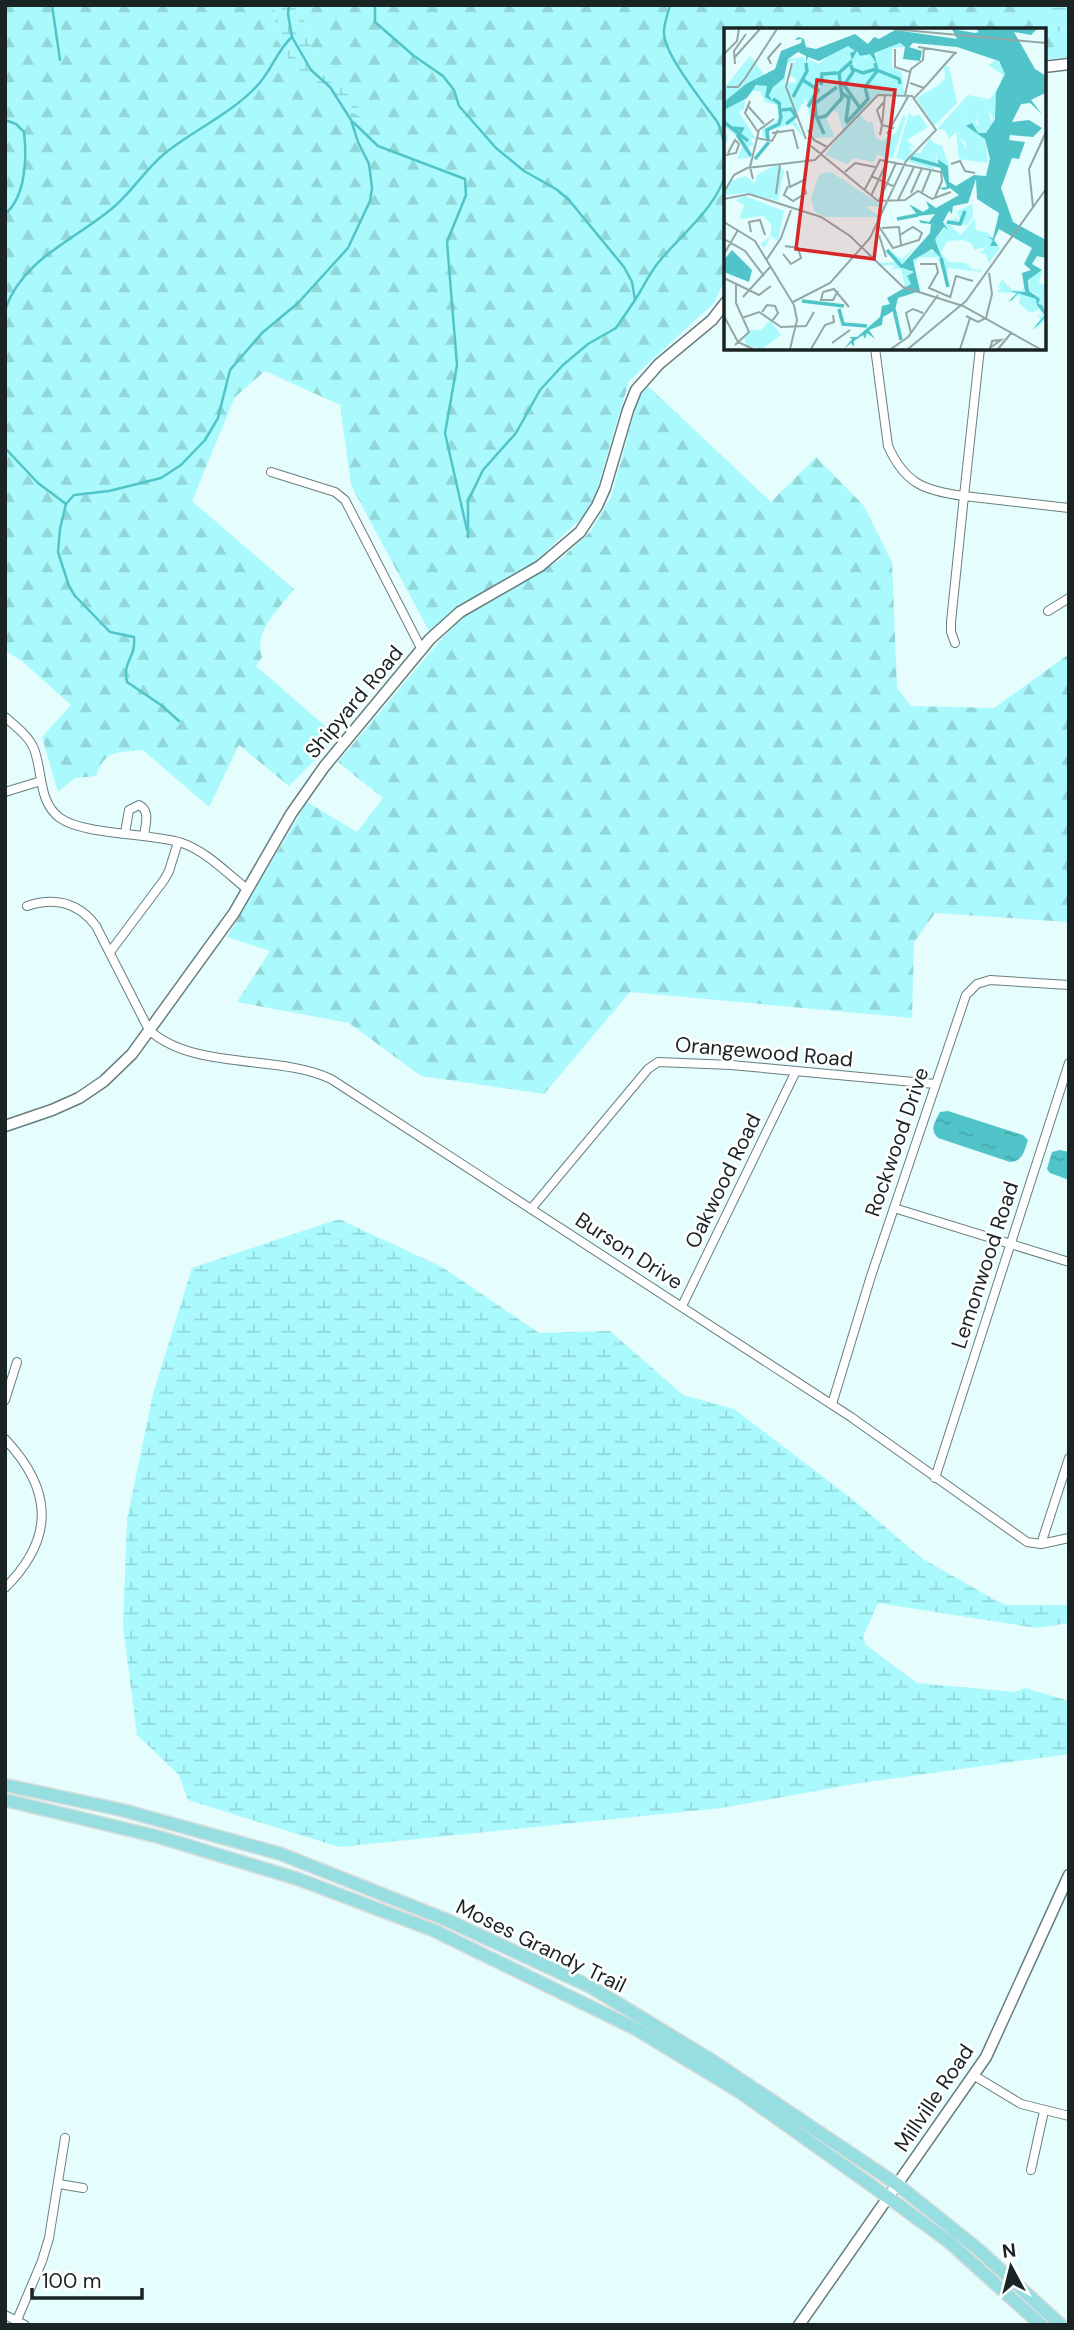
<svg xmlns="http://www.w3.org/2000/svg" width="1074" height="2330" viewBox="0 0 1074 2330" font-family="'DM Sans',sans-serif">
<defs>
<pattern id="forest-firs" width="22" height="20" patternUnits="userSpaceOnUse" patternTransform="scale(1.75)"><rect width="22" height="20" fill="#aafafd"/><path d="M5 1l3.5 6h-7zM16 11l3.5 6h-7z" fill="#92d6d9"/></pattern>
<pattern id="wetland-marsh" width="20" height="14" patternUnits="userSpaceOnUse" patternTransform="scale(1.75)"><rect width="20" height="14" fill="#aafafd"/><path d="M1 5h8M5 5V1M11 12h8M15 12V8" fill="none" stroke="#92d6d9"/></pattern>
<pattern id="water-ripples" width="26" height="14" patternUnits="userSpaceOnUse" patternTransform="scale(1.75)"><rect width="26" height="14" fill="#50c4c8"/><path d="M2 4q2-2 4 0t4 0M15 11q2-2 4 0t4 0" fill="none" stroke="#45a8ac"/></pattern>
</defs>
<rect width="100%" height="100%" fill="#e5fdfd"/>
<!-- forest -->
<g fill="url(#forest-firs)">
<path d="M5,5H274L275,36L368,121L313,54L300,5H1039L1056,32L1069,30V57L1044,60V30H726V278L714,303L629,381L597,489L587,513L527,569L460,604L430,633L351,485L340,405L265,371L235,397L192,501L294,589C280,608 253,631 262,657L256,666L338,737L289,786L239,745L209,807L143,750C118,753 105,749 96,776L75,778L58,792L42,737L71,705L22,661L5,651Z"/>
<path d="M648,386L771,502L816,457L864,506L892,562L897,688L911,706L994,708L1069,654V922L935,913L914,942L912,1018L630,992L544,1094L421,1076L349,1023L237,1002L270,951L227,937L307,802L357,832L383,798L338,762L444,636L464,616L560,560L590,532L611,497L638,399Z"/>
</g>
<!-- wetland -->
<g fill="url(#wetland-marsh)">
<path d="M274,5H300L313,54L371,122L330,102L295,70L275,36Z"/>
<path d="M1039,5H1069V30L1056,32Z"/>
<path d="M339,1219L442,1267L539,1333L610,1331L683,1395L734,1409L852,1499L923,1559L995,1600L1006,1605H1069V1623L1037,1628L878,1603L863,1637L866,1645L917,1683L1015,1692L1025,1688L1069,1701V1754L854,1784L722,1808L339,1847L188,1800L179,1775L137,1735L123,1626L127,1519L153,1394L192,1268Z"/>
</g>
<!-- water -->
<g fill="url(#water-ripples)">
<path d="M948,1111L1023,1135L1028,1140C1024,1152 1023,1161 1010,1162L938,1138C929,1129 935,1122 940,1112Z"/>
<path d="M1060,1150L1069,1152V1180L1050,1173L1047,1169L1052,1152Z"/>
</g>
<g fill="none" stroke-linecap="round" stroke-linejoin="round">
<!-- stream -->
<g stroke="#50c4c8" stroke-width="2.5">
<path d="M52,5L60,60"/>
<path d="M375,5V22L414,56L443,76L454,90L459,106L496,148L524,171L556,189L569,200L624,267L632,282L635,300L616,328L588,344L563,365L540,390L516,433L483,470L468,501V537"/>
<path d="M670,5C668,14 664,23 664,32C663,53 703,102 716,120C722,128 723,142 726,151"/>
<path d="M5,120L16,124L24,132C27,157 26,197 5,214"/>
<path d="M353,122L378,146L465,179L466,195L447,242L457,365L445,433L467,530"/>
<path d="M635,300C643,288 649,274 658,263C681,234 715,210 726,173"/>
<path d="M5,310C23,257 78,239 116,205C133,190 146,169 164,154C192,131 229,115 255,88C271,73 276,51 292,37"/>
<path d="M5,448L38,483L66,504"/>
<path d="M179,721L161,705L127,682C122,661 136,659 134,637L110,632L75,596L69,586L58,552L60,529L66,504L74,495L109,491L161,478L181,465L205,440L218,418L230,370L262,333L298,303L348,248L370,201L372,188L369,164L358,142L351,120L330,87L311,70L292,37L288,14L289,5"/>
</g>
<defs>
<g id="street">
<path d="M875,348L888,446C905,484 925,491 964,496L980,348"/>
<path d="M271,472L335,492L345,500L422,650"/>
<path d="M1048,611L1069,598"/>
<path d="M955,643L951,632V622L964,496L1069,508"/>
<path d="M5,717C15,726 29,736 34,749C43,772 38,802 60,818C84,835 150,833 182,843C206,851 228,874 248,890"/>
<path d="M5,792L41,781"/>
<path d="M125,833L129,810L139,805C151,811 145,825 144,836"/>
<path d="M27,906C55,897 78,902 96,926L149,1030C194,1071 279,1054 331,1079L851,1417L1027,1542L1041,1544L1069,1538"/>
<path d="M110,952L164,880L169,871L178,842"/>
<path d="M894,1208L1069,1262"/>
<path d="M531,1209L648,1069L658,1062L731,1065L935,1084"/>
<path d="M682,1306L796,1071"/>
<path d="M5,1400L17,1362"/>
<path d="M832,1404L871,1276L966,995L977,984L990,980L1069,985"/>
<path d="M5,1439C52,1489 56,1537 5,1588"/>
<path d="M935,1478L1069,1063"/>
<path d="M1041,1544L1069,1458"/>
<path d="M973,2075L1021,2104L1069,2116"/>
<path d="M1031,2170L1044,2111"/>
<path d="M59,2184L83,2188"/>
<path d="M5,2315L25,2325"/>
<path d="M17,2320L42,2261L49,2238L65,2138"/>
</g>
<g id="secondary">
<path d="M1044,67L1069,64"/>
<path d="M5,1126L52,1110L79,1098L104,1081L132,1054L234,913L291,814L324,767L430,639L460,612L540,566L580,532L597,506L605,488L628,410L636,390L659,364L712,320L726,302"/>
<path d="M799,2325L986,2057L1069,1875"/>
</g>
<g id="primary">
<path d="M5,1785L122,1810L281,1854L447,1920L591,1987L711,2060L898,2185L979,2250L1061,2325"/>
<path d="M5,1800L159,1837L298,1879L433,1930L636,2029L740,2092L889,2198L949,2242L1041,2325"/>
</g>
</defs>
<!-- street casing -->
<use href="#street" stroke="#697e7f" stroke-width="10"/>
<!-- secondary casing -->
<use href="#secondary" stroke="#697e7f" stroke-width="13"/>
<!-- primary casing -->
<use href="#primary" stroke="#dbdcdc" stroke-width="15"/>
<!-- street -->
<use href="#street" stroke="#fff" stroke-width="8"/>
<!-- secondary -->
<use href="#secondary" stroke="#fff" stroke-width="10"/>
<!-- primary -->
<use href="#primary" stroke="#97dee1" stroke-width="12"/>
</g>
<g text-anchor="middle" stroke-width="5" stroke-linejoin="round" paint-order="stroke">
<!-- street labels -->
<g font-size="21" fill="#1b2424" stroke="#fff">
<text transform="translate(354 702) rotate(-50)" y="7">Shipyard Road</text>
<text transform="translate(764 1052) rotate(5)" y="7">Orangewood Road</text>
<text transform="translate(897 1142) rotate(-71)" y="7">Rockwood Drive</text>
<text transform="translate(723 1181) rotate(-64)" y="7">Oakwood Road</text>
<text transform="translate(629 1251) rotate(33)" y="7">Burson Drive</text>
<text transform="translate(985 1265) rotate(-72)" y="7">Lemonwood Road</text>
<text transform="translate(541 1946) rotate(26)" y="7">Moses Grandy Trail</text>
<text transform="translate(934 2098) rotate(-56)" y="7">Millville Road</text>
</g>
</g>
<!-- overview -->
<g transform="translate(724 28)">
<rect width="322" height="322" fill="#e5fdfd"/>
<path d="M172,15L177,16L181,19L168,20V39L178,44L180,66H154L136,86L144,95L148,93L152,110L158,113L172,105L179,87L182,89L169,130L153,127L150,134L130,130L123,136L101,127L119,103L114,85L109,82L102,90L111,109L90,110L82,70L70,91L81,111L68,96L44,103L46,112L38,108L39,100L54,93V81L57,88L53,96L58,92L61,81L45,67L61,54L71,55L72,51L63,46L72,32L63,35L64,31L79,29L83,39L84,31L95,36L109,24L121,25L125,32L115,42L113,58L115,59L117,45L126,41L130,46L133,44L130,33L145,29L149,39L157,46L159,57L169,64L177,63L176,51L154,42L148,30ZM225,38L233,75L210,98L192,70L215,57L221,50L220,39ZM244,67L264,71L239,73L238,95L239,88L242,95L254,85L252,96L262,102L269,90L265,82L273,85L262,105H254L248,96L234,106L246,128L247,122L252,127L261,110L264,135L235,131L232,104L225,111L221,102L213,101ZM21,70L20,81L15,84L32,111L26,110L30,117L21,121L25,130L13,131L20,115L1,99L4,111L0,119V82ZM185,85L190,89L195,86L204,99L183,112L192,121L183,117L189,123L185,125H197L206,109L209,115L218,118L225,138L215,135L211,124L213,136L199,133L206,135L211,142L172,130ZM52,137L60,142L54,173L23,165L0,167L7,153L21,148L31,155L33,147ZM318,242L315,255L322,257V270L307,263L305,249Z" fill="#aafafd"/>
<path d="M172,15L160,30L153,25L148,30L154,42L176,51L177,64L160,59L157,46L147,40L144,28L129,34L134,44L128,46L126,41L117,45L119,65L114,60L115,42L125,29L109,24L119,17L139,22ZM273,31L281,46L275,64L272,65L273,85L265,82L267,96L262,102H255L253,85L251,91L242,95L239,88L238,96L239,73L266,71L276,57L279,47L264,37ZM60,37L62,52L45,67L61,74L56,76L57,80L68,81L59,83L55,98L47,99L57,87L53,77L41,74L36,63H29L15,75L9,76ZM242,98L261,110L252,127L244,131L242,115L234,108ZM107,144L160,179L141,178L156,189H101L91,184L87,171L92,155L96,146ZM21,168L60,183L54,213L47,208L40,220L36,216L47,208V196L39,188L15,191L20,177L11,172ZM248,170L249,189L243,197L223,196L230,185L226,193L233,189L235,195L236,190L232,184L248,176ZM251,190L252,202L264,205L276,220L265,235L262,226L256,225L262,219L250,222L247,215L239,212L223,213L217,225L225,234L242,235L248,241L257,242L258,244L224,240L223,257L214,229H195L190,237L189,236V233L199,224L216,222L211,211L222,199L220,192L237,207ZM193,217L181,231L179,240L190,245L183,250L189,256L181,259L177,240L168,242L170,237L158,238L156,235L171,234L162,221L178,231ZM306,250L308,265L322,270V291L312,301H309L316,291L314,286L318,288L316,281L306,285L295,275L296,267L288,272L292,265L272,264L278,260L274,259L278,251L288,262L298,263L301,258L299,267L305,262Z" fill="#aafafd"/>
<path d="M26,28L40,46L0,74V60ZM46,292L57,307L38,321L22,317L20,309L27,302H37Z" fill="#aafafd"/>
<path d="M228,1L251,5L255,4L252,1H313L307,7L290,4L311,41L322,48L321,65L307,72L318,86L306,75L297,76L288,94L305,92L318,100L309,109L286,107L285,112L301,114L295,131L288,130L277,160L289,194L322,212V230L313,228L308,236L318,242L304,252L305,263L316,271L314,276L318,277L321,284V289L315,296L309,301L321,287L313,277L312,271L294,265L288,272L284,274L293,265L286,263L301,264L298,245L307,242L300,236L308,220L275,201L270,212L274,218H266L269,212L264,209L269,210L275,185L253,171L252,151L244,175L229,178L228,186L225,183L219,194L224,202L220,199L211,211L218,231L208,221L189,232L196,263L174,270L171,282L159,289L158,297L145,302L151,311L143,305L141,311L139,307L130,313V319L127,315L120,321L128,311L125,309H133L156,289L158,278L166,276L163,270L187,256L183,248L190,244L176,239L206,205L207,196L197,195L195,192L205,194L211,186L194,188L185,176L199,184L205,180L202,173L212,180L235,167L226,160L220,162L215,160L223,159L213,131L224,138L225,154L232,158L250,147L262,148L266,131L261,111L242,98L248,95L254,105H262L271,91L272,64L281,46L275,33L233,19L189,15L185,19L198,23L196,33L179,31L181,19L176,15L150,25L153,36L146,26L136,28L133,23L128,32L126,25L131,23L124,18L95,33L84,29L82,36V28L74,24L64,31L60,50L49,59L45,67L48,73L41,69L43,58L32,57L23,70L0,82V74L22,56L51,41L57,23L77,15L78,11L71,12L74,9L80,11L82,19L92,21L131,6L144,16L150,9L155,11L171,2L233,11ZM8,222L28,242L25,254L0,244V232Z" fill="#50c4c8"/>
<path fill="none" stroke="#50c4c8" stroke-width="3.5" d="M151,35L153,42L175,51L176,56M129,41L139,45L152,41M79,52L94,62L84,79M97,57L98,46L113,45M118,65L125,70L122,93M69,69L83,43L82,35M137,79L144,71L141,59L153,43M58,82L67,81L72,88L62,96M92,89L91,75L113,59M0,94L24,113M122,95L136,80L120,57L129,44L127,37M7,100L18,101L14,108L27,128M100,106L93,90L102,88L118,70L115,45L128,33M44,112L43,102L55,96L57,89L55,75L49,71M187,130L216,138M31,131L45,114M173,191L194,187M223,194L236,196L241,183M163,222L178,239M217,230L224,259M78,273L120,278M115,281L119,296L143,298M170,281L177,312"/>
<path fill="none" stroke="#94a6a6" stroke-width="2" d="M69,1H116M169,1L322,15M194,19L233,25M171,21V39L186,44M0,26L13,13L15,1M10,30L36,1M68,35L62,59L82,111M11,36L10,23L22,6M47,36L44,30L57,15M186,55L200,60L190,70M3,59H14L22,49L53,1M200,60L231,25M181,67L187,41L199,32L200,19M26,73L21,85L34,104M160,74L153,82L158,97L161,66M23,77L40,96M84,102L90,112L103,119M48,105L69,102L74,121M163,106L185,67M156,107L158,97L170,100M33,110L48,113L54,102M87,118L154,173L181,172L194,163L208,171L227,164M2,127L12,125L15,116L11,112L4,125M227,136L236,133L241,143L251,145M63,143L66,159L82,151M121,144L131,135L151,139M147,148L171,159M29,151L26,139L35,102L50,91M64,158L60,167L69,173L82,165L79,155M141,161L156,132L217,144L218,153L211,169M0,164L10,147L23,140L91,132L154,67L188,68L212,102L182,133L146,210L106,255L69,274M198,164L207,142M187,165L198,140M52,166L56,137M147,168L163,134M0,171L25,166L97,189L126,208L179,259L239,278L316,321M174,172L190,139M155,173L172,135M309,179L305,141L322,104M0,194L31,213L70,277L73,292L66,321M154,197L169,220L195,212L198,205L189,199L176,207M158,200L175,199L177,217M27,204L25,194L36,192L41,207M155,207L162,229M0,211L21,223L40,248M0,226L14,202M59,226L67,236L77,230L74,220L61,218M43,231L57,210L67,182M196,236H212L214,244L205,260L226,269M0,250L35,267L47,258M99,264L110,261L125,279M99,264L97,272H109L114,263M19,269L47,238M226,270L232,248L249,253M38,284L43,277L51,278L54,285L48,293M0,288L14,314L29,321M242,288L254,294L262,290L268,266L265,245M18,290L35,284L57,299L82,298L90,284M187,305L182,285L189,281L199,285M108,315L126,302M11,317L25,304L12,275V255M87,321L101,297L110,294L109,287M167,321L184,309L214,267M184,321L242,273L322,161M236,321L246,290M266,321V320L268,314V313L277,312L266,320M274,321L288,304"/>
<path fill="#d62828" fill-opacity="0.15" stroke="#d62828" stroke-width="3.5" d="M93,52L171,62L150,231L72,221Z"/>
<rect width="322" height="322" fill="none" stroke="#1b2424" stroke-width="3.5"/>
</g>
<!-- border -->
<rect width="1074" height="2330" fill="none" stroke="#1b2424" stroke-width="14"/>
<!-- north arrow -->
<g transform="translate(1011 2267) rotate(353)" stroke="#ffffff" stroke-width="5" paint-order="stroke">
<path d="M0-5L12 26L0 18L-12 26Z" fill="#1b2424"/>
<text y="-10" font-size="19" font-weight="bold" text-anchor="middle" fill="#1b2424">N</text>
</g>
<!-- scale -->
<path d="M32 2288v10h110v-10" fill="none" stroke="#1b2424" stroke-width="3.5"/>
<text x="42" y="2288" font-size="21" fill="#1b2424" stroke="#ffffff" stroke-width="5" paint-order="stroke">100 m</text>
</svg>
